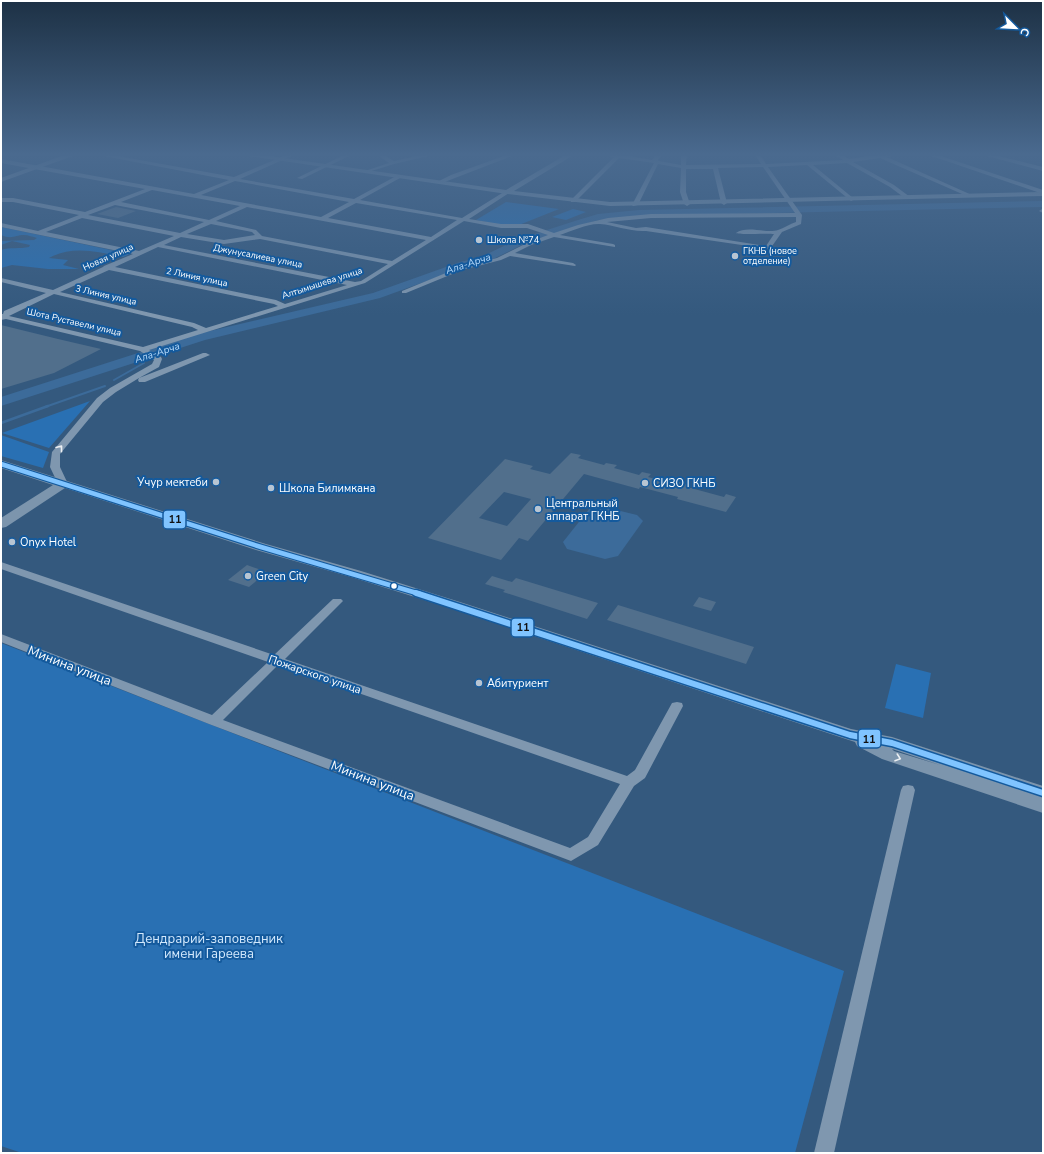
<svg xmlns="http://www.w3.org/2000/svg" width="1044" height="1154" viewBox="0 0 1044 1154" font-family="'Nunito Sans',sans-serif">
<rect width="100%" height="100%" fill="#34597e"/>
<!-- green -->
<g fill="#2970b3">
<path d="M506,202L559,209L514,227L476,220Z"/>
<path d="M573,209L586,212L566,220L552,217Z"/>
<path d="M1,227L130,254L123,257C99,252 72,245 49,258L68,260L63,265L79,269H48L12,265L1,268V250C10,247 20,249 29,247L30,245L12,241L1,245V241L34,240L37,238C33,237 28,235 24,235C15,235 12,240 1,235Z"/>
<path d="M90,401L49,448L2,433Z"/>
<path d="M1,435L49,452L43,468L1,456Z"/>
<path d="M1,643L844,971L795,1153H22L1,1146Z"/>
<path d="M896,664L931,673L923,718L885,708Z"/>
</g>
<!-- water -->
<path fill="#3c6b9a" d="M600,506L637,515L643,521L618,556L605,559L567,549L563,542L590,508Z"/>
<g fill="none" stroke-linecap="round" stroke-linejoin="round">
<!-- stream-far1 -->
<g stroke="#3c6b9a" stroke-width="2">
<path d="M114,380L144,363"/>
<path d="M45,407L105,386"/>
</g>
<!-- stream -->
<path stroke="#3c6b9a" stroke-width="2.5" d="M1,423L48,406"/>
<!-- river -->
<path fill="#3c6b9a" fill-rule="evenodd" d="M1043,201V207L639,216L599,220L584,224L524,244L489,261L468,266L380,298L205,340L1,406V397L197,334L373,293L460,262L481,257L516,240L578,220L598,214L639,210Z"/>
</g>
<!-- building -->
<g fill="#516f8c" fill-rule="evenodd">
<path d="M116,207L136,211L118,218L97,214Z"/>
<path d="M1,325L58,339L101,349L54,373L1,389Z"/>
<path d="M571,453L581,455L578,458L604,465L606,463L617,465L614,468L639,475L642,472L651,474L648,477L677,485L679,482L688,485L687,487L724,497L726,494L736,497L726,512L677,499L678,497L640,487L639,489L584,474L528,541L519,538L501,560L428,538L505,459L533,466L530,469L550,474ZM504,492L531,499L507,526L479,518Z"/>
<path d="M247,565L267,572L249,587L228,580Z"/>
<path d="M492,576L512,582L516,578L598,603L587,619L503,592L505,590L485,584Z"/>
<path d="M699,597L716,602L711,611L693,606Z"/>
<path d="M618,605L754,647L746,664L607,620Z"/>
</g>
<g fill="none" stroke-linecap="round" stroke-linejoin="round">
<!-- minor -->
<g fill="#7f97af" fill-rule="evenodd">
<path d="M88,153H101L234,177L291,153H298L240,179L354,199L398,175L400,176V178L360,200L462,218L507,190L510,192L509,193L469,219L501,224H528L554,233L578,225L608,218L651,214L795,213L763,167L718,168L727,203L724,205L721,203L713,169H686V192L690,204L687,206L684,204L680,192L681,168L658,164L638,205L633,206L632,205L654,163L619,158L575,202H571V200L614,157L598,153H612L652,160L658,153H663L658,160L659,161L681,165V153H687L686,165L761,164L754,153H759L766,164L843,160L832,153H839L849,159L891,153H907L887,157L974,196L969,197L880,158L853,162L894,185L910,197V199H906L890,187L847,163L813,165L853,198V200L851,201L807,165L768,167L802,215L801,224L782,232L770,249L646,231C630,232 615,225 600,224C589,223 571,231 560,235L613,244L615,245V247L554,237L531,245L515,253L573,263L576,265L575,266L510,256L501,260L462,270L406,293H402V291L458,268L497,258L527,243L548,235L527,228H501L464,221L365,283L149,350L161,357L162,359L159,367L139,378L203,353H206L210,355L145,382H139L138,380L139,378L116,392L103,402L60,454V467L68,484L63,487L58,484L50,467L52,452L97,398L110,388L152,364L154,360L140,351L6,319L1,320V314H3L4,311L46,293L1,282V278L53,290L103,267L104,266L133,254L1,227V223L38,231L79,215L13,202H1V198H13L85,212L145,189L1,163V159L194,194L229,180ZM235,181L349,202L321,217L201,195ZM152,190L240,206L209,220L121,202ZM356,203L457,220L431,237L328,218ZM115,205L204,222L180,233L88,215ZM247,207L426,240L392,261L262,236L256,230L216,221ZM796,217V222C790,224 784,228 778,230C767,234 747,225 736,233C739,235 767,233 774,234L766,246L646,227L636,228L607,222L651,218ZM82,218L174,236L139,251L46,232ZM211,224L252,232L255,235L224,240L187,234ZM181,237L224,244L260,239L388,264L361,281L355,282L164,245ZM158,247L347,285L285,304L276,300L115,267ZM109,270L274,304L278,306L206,328L194,323L60,292ZM54,294L192,327L198,330L143,347L9,316Z"/>
<path d="M348,153H355L302,179L297,178Z"/>
<path d="M375,153H381L394,161L430,153H441L394,164L365,173V171L389,163Z"/>
<path d="M512,153H520L442,183L437,182L451,175Z"/>
<path d="M923,153H932L1043,190V194Z"/>
<path d="M976,153H986L1043,167V171Z"/>
<path d="M1042,209H1043V213L1039,211Z"/>
<path d="M1,562L274,655L333,599H341L343,601L285,659L627,776L635,770L672,703L677,702L682,703L683,706L645,778L634,786L598,845L571,861L209,724L1,642V634L212,715L268,662L1,569ZM278,665L620,784L588,837L570,848L223,720Z"/>
<path d="M908,785L913,786L915,790L834,1153H814L901,790L903,786Z"/>
</g>
<!-- major -->
<g fill="#7c95ad" fill-rule="evenodd">
<path d="M70,153H81L1,182V178Z"/>
<path d="M229,153H249L506,190L569,153H577L514,191L610,202L1043,192V196L610,206L507,194Z"/>
<path d="M1,460L266,544L361,571L460,602L851,729L892,737L1043,786V813L882,759L857,746L855,742L450,608L351,577L256,550L65,488L6,527L1,528V518L53,485L1,468ZM892,749L940,765L894,751Z"/>
</g>
<defs>
<path id="bus-1-far1" d="M1,464L261,547L420,594"/>
<path id="bus-1" d="M416,593L850,735L892,743L1043,793"/>
</defs>
<!-- bus-1-far1 casing -->
<use href="#bus-1-far1" stroke="#145a9d" stroke-width="7"/>
<!-- bus-1 casing -->
<use href="#bus-1" stroke="#145a9d" stroke-width="9"/>
<!-- bus-1-far1 -->
<use href="#bus-1-far1" stroke="#80c4ff" stroke-width="4.5"/>
<!-- bus-1 -->
<use href="#bus-1" stroke="#80c4ff" stroke-width="6"/>
</g>
<!-- one-way arrows -->
<defs><path id="oneway-chevron" d="M-2-3.5L2.5 0L-2 3.5" fill="none" stroke-width="1.6" stroke-linecap="round" stroke-linejoin="round"/></defs>
<use stroke="#eceff3" href="#oneway-chevron" transform="translate(60 448) rotate(-52)"/>
<use stroke="#ebeff3" href="#oneway-chevron" transform="translate(898 758) rotate(19)"/>
<!-- sky -->
<linearGradient id="sky" x2="0" y2="1"><stop stop-color="#1d3145"/><stop offset="0.49" stop-color="#4a6a8f"/><stop offset="1" stop-color="#4a6a8f" stop-opacity="0"/></linearGradient>
<rect width="1044" height="315" fill="url(#sky)"/>
<!-- markers -->
<g fill="#b8c5d2" stroke="#145a9d" stroke-width="1.5">
<circle cx="479" cy="240" r="4"/>
<circle cx="735" cy="256" r="4"/>
<circle cx="216" cy="482" r="4"/>
<circle cx="645" cy="483" r="4"/>
<circle cx="271" cy="488" r="4"/>
<circle cx="538" cy="509" r="4"/>
<circle cx="12" cy="542" r="4"/>
<circle cx="248" cy="576" r="4"/>
<circle cx="479" cy="683" r="4"/>
</g>
<circle fill="#fff" stroke="#145a9d" stroke-width="1.5" cx="394" cy="586" r="3.5"/>
<g text-anchor="middle" stroke-width="4" stroke-linejoin="round" paint-order="stroke">
<!-- far-poi labels -->
<g font-size="9" fill="#fff" stroke="#145a9d" text-anchor="start">
<text x="487" y="243">Школа №74</text>
<text x="743" y="254">ГКНБ (новое<tspan x="743" dy="10">отделение)</tspan></text>
</g>
<!-- far-street labels -->
<g font-size="9" fill="#fff" stroke="#145a9d">
<text transform="translate(258 256) rotate(11)" y="3">Джунусалиева улица</text>
<text transform="translate(108 257) rotate(-24)" y="3">Новая улица</text>
<text transform="translate(197 277) rotate(12)" y="3">2 Линия улица</text>
<text transform="translate(322 283) rotate(-18)" y="3">Алтымышева улица</text>
<text transform="translate(106 295) rotate(13)" y="3">3 Линия улица</text>
<text transform="translate(74 322) rotate(13)" y="3">Шота Руставели улица</text>
</g>
<!-- far-water labels -->
<g font-size="10" font-style="italic" fill="#b7dafa" stroke="#145a9d">
<text transform="translate(468 263) rotate(-18)" y="4">Ала-Арча</text>
<text transform="translate(157 352) rotate(-18)" y="4">Ала-Арча</text>
</g>
<!-- poi labels -->
<g font-size="11" fill="#fff" stroke="#145a9d" text-anchor="start">
<text x="208" y="486" text-anchor="end">Учур мектеби</text>
<text x="653" y="487">СИЗО ГКНБ</text>
<text x="279" y="492">Школа Билимкана</text>
<text x="546" y="507">Центральный<tspan x="546" dy="13">аппарат ГКНБ</tspan></text>
<text x="20" y="546">Onyx Hotel</text>
<text x="256" y="580">Green City</text>
<text x="487" y="687">Абитуриент</text>
</g>
<!-- street labels -->
<g font-size="11" fill="#fff" stroke="#145a9d">
<text transform="translate(315 674) rotate(19)" y="4">Пожарского улица</text>
</g>
<!-- near-street labels -->
<g font-size="13" fill="#fff" stroke="#145a9d">
<text transform="translate(70 665) rotate(21)" y="5">Минина улица</text>
<text transform="translate(373 780) rotate(21)" y="5">Минина улица</text>
</g>
<!-- near-park labels -->
<g font-size="13" fill="#d3e9fd" stroke="#145a9d">
<text x="209" y="943">Дендрарий-заповедник<tspan x="209" dy="15">имени Гареева</tspan></text>
</g>
</g>
<g stroke="#145a9d" stroke-width="1.5">
<rect x="163" y="510" width="23" height="19" rx="4" fill="#80c4ff"/>
<rect x="511" y="618" width="23" height="19" rx="4" fill="#80c4ff"/>
<rect x="858" y="729" width="23" height="19" rx="4" fill="#80c4ff"/>
</g>
<g font-size="11" text-anchor="middle" font-weight="bold" fill="#111">
<text x="175" y="523">11</text>
<text x="523" y="631">11</text>
<text x="869" y="743">11</text>
</g>
<!-- border -->
<rect width="1044" height="1154" fill="none" stroke="#ffffff" stroke-width="4"/>
<!-- north arrow -->
<g transform="translate(1016 28) rotate(114)" stroke="#145a9d" stroke-width="3" paint-order="stroke">
<path d="M0-3L7 15L0 10L-7 15Z" fill="#ffffff"/>
<text y="-6" font-size="11" font-weight="bold" text-anchor="middle" fill="#ffffff">С</text>
</g>
</svg>
